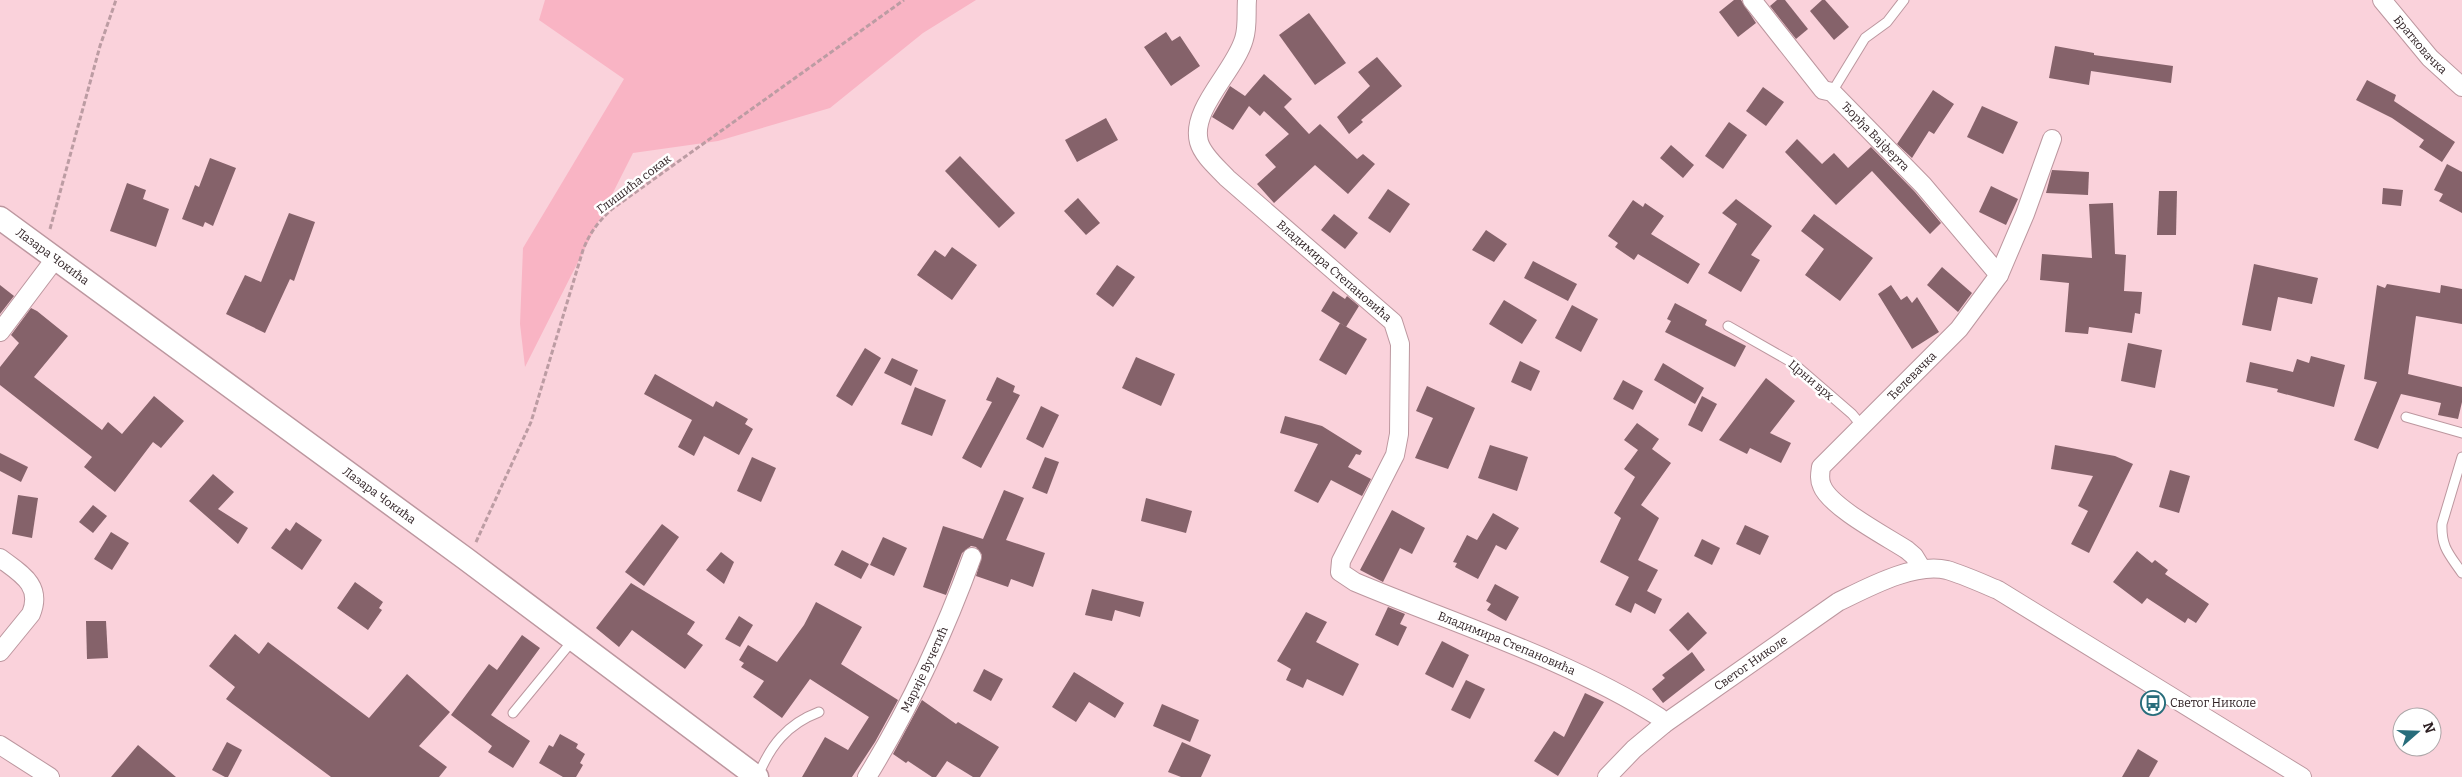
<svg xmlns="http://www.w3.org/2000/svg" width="2462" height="777" viewBox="0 0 2462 777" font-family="Bitter,serif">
<rect width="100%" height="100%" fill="#fad2db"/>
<!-- green -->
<path fill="#f9b4c4" d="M545,0H976L923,33L830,108L718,141L633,153L525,367L520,324L523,248L624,79L539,20Z"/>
<!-- building -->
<g fill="#85626a">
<path d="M1734,0H1741L1756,23L1738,37L1719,12Z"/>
<path d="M1777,0H1785L1808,29L1796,39L1770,6Z"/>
<path d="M1822,0H1825L1849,27L1834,40L1810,11Z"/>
<path d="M1309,13L1346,63L1315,85L1279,35Z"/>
<path d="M1166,32L1172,41L1180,36L1200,66L1171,86L1144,47Z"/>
<path d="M2055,46L2094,53V55L2173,66L2171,83L2091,71L2089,85L2049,78Z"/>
<path d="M1377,57L1402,86L1361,120L1363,122L1349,134L1337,117L1370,86L1358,72Z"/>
<path d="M1264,74L1292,99L1284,107L1309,134L1320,124L1357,159L1363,154L1375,164L1348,194L1315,165L1274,203L1257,184L1276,167L1265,155L1289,134L1264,111L1260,116L1249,106L1233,130L1212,117L1230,86L1245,96Z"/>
<path d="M2367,80L2396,95L2394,101L2455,142L2442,162L2419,147L2424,140L2392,118L2356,100Z"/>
<path d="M1763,87L1784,102L1766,126L1746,111Z"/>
<path d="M1933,90L1954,104L1934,134L1929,131L1912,158L1897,144Z"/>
<path d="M1982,106L2018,122L2003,154L1967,137Z"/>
<path d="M1106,118L1118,140L1077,162L1065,140Z"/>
<path d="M1729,122L1747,135L1723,169L1705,156Z"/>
<path d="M1797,139L1822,164L1834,153L1848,168L1871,147L1915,192L1941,223L1930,234L1872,171L1836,205L1785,152Z"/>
<path d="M1671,145L1694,165L1683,178L1660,158Z"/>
<path d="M960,156L1015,213L999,228L945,171Z"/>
<path d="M210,158L236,168L213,226L205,222L203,227L182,219L195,185L199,187Z"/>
<path d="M2447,164L2462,172V213L2439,201L2443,194L2434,190Z"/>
<path d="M2052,170L2089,172L2088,195L2046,193Z"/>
<path d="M127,183L146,190L143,199L169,209L156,247L110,231Z"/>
<path d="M1991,186L2018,199L2006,225L1979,212Z"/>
<path d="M2383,188L2403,190L2401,206L2382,204Z"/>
<path d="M1388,189L1410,204L1390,233L1368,218Z"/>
<path d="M2159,191H2177L2176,235H2157Z"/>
<path d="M1078,198L1100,223L1086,235L1064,211Z"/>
<path d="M1736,199L1772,226L1751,255L1760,260L1741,292L1708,273L1737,224L1722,213Z"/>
<path d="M1633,200L1643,207L1645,203L1664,216L1651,234L1700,264L1688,284L1638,254L1634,260L1615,247L1618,243L1608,236Z"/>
<path d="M2113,203L2115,254L2126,255L2124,291L2142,292L2140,314L2135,313L2132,333L2089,327L2088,334L2065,332L2069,283L2040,280L2042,254L2092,258L2089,204Z"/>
<path d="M289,213L315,222L294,281L290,279L265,333L226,314L245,275L261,282Z"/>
<path d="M1334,214L1358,233L1345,249L1321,230Z"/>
<path d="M1814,214L1873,258L1840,301L1805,275L1824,249L1801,231Z"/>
<path d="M1486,230L1507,244L1494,262L1472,250Z"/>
<path d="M952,247L977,265L952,300L917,275L935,250L945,257Z"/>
<path d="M1533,261L1577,284L1568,301L1524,278Z"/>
<path d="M2254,264L2318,278L2312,304L2278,297L2271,331L2242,325Z"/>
<path d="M1117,265L1135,277L1113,307L1096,294Z"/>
<path d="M1942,267L1972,293L1958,312L1927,285Z"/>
<path d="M2387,284L2440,293L2441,285L2462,289V324L2416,316L2408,374L2462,387V402L2458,419L2438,415L2441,403L2401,394L2378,449L2354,440L2377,382L2364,379L2377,285L2385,288Z"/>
<path d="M0,285L14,296L0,314Z"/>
<path d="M1891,285L1901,300L1907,296L1912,303L1917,297L1939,332L1912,349L1878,294Z"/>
<path d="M1333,291L1345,299L1347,296L1359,306L1346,327L1321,311Z"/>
<path d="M1504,300L1537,320L1522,344L1489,324Z"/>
<path d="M1675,303L1707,320L1705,325L1746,346L1735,367L1665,332L1671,321L1667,319Z"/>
<path d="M1572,305L1598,319L1581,352L1555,338Z"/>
<path d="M31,308L37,311L68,336L34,377L102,430L108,422L122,434L154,396L184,421L161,448L153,442L115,492L84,467L92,457L0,385V367L19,343L11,335Z"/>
<path d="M1340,323L1367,339L1346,375L1319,360Z"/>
<path d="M2128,343L2162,350L2155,388L2121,381Z"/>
<path d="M865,348L881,358L852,406L836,396Z"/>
<path d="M2311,356L2345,365L2334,407L2277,392L2278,389L2246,382L2250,362L2293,372L2297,359L2309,363Z"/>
<path d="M1136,357L1175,374L1161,406L1122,388Z"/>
<path d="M892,358L918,370L911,386L884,373Z"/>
<path d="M1520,361L1540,371L1531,391L1511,382Z"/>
<path d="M1663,363L1704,388L1695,404L1654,380Z"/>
<path d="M655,374L713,407L716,401L748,419L745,424L753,429L739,455L704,436L694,456L678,447L692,420L644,394Z"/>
<path d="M997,377L1015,386L1013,392L1020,395L981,468L962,458L992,402L986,400Z"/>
<path d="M1766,378L1795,401L1770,433L1791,443L1781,463L1750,448L1747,454L1719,440Z"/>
<path d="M1623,380L1643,391L1633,410L1613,399Z"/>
<path d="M1427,386L1475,408L1448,469L1415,458L1433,418L1416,411Z"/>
<path d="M915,387L946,400L932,436L901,424Z"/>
<path d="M1702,396L1717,404L1702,432L1688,425Z"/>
<path d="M1041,406L1059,415L1043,448L1026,439Z"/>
<path d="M1285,416L1322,426L1362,451L1360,455L1356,454L1348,467L1371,479L1362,496L1331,480L1318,503L1294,491L1318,444L1280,433Z"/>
<path d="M1637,423L1659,439L1652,449L1671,463L1641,505L1659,518L1638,560L1658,570L1647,591L1662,599L1655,614L1635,603L1631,613L1615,605L1629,577L1600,562L1621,518L1614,513L1635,477L1624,469L1638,450L1624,440Z"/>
<path d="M1490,445L1528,457L1517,491L1478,478Z"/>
<path d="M2055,445L2115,456L2133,464L2089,553L2071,544L2088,511L2078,506L2093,476L2051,469Z"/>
<path d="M0,453L28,467L21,482L0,471Z"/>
<path d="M752,457L776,468L761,502L737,491Z"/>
<path d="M1045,457L1059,462L1047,494L1032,488Z"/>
<path d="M2170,470L2190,476L2179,513L2159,507Z"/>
<path d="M213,474L234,492L218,509L248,528L238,544L189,501Z"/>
<path d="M1004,490L1024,498L1006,540L1045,553L1033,587L1011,579L1008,587L976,576L982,555L976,547L971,546L962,553L946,595L923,587L943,526L983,539Z"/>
<path d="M18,495L38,498L32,538L12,534Z"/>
<path d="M1146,498L1192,511L1186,533L1141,521Z"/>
<path d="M93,505L107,516L93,533L79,522Z"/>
<path d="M1392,510L1425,528L1412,554L1400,548L1383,582L1360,570Z"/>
<path d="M1493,513L1519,528L1506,550L1496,545L1478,579L1455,567L1457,563L1453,562L1467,535L1477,540Z"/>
<path d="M296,522L322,540L302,570L271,548L286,528L290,531Z"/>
<path d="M662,524L679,537L644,586L625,572Z"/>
<path d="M1745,525L1769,536L1760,555L1736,544Z"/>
<path d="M111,532L129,543L112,570L94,559Z"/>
<path d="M883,537L907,548L894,576L870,565Z"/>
<path d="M1702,539L1720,548L1712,565L1694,556Z"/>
<path d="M842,550L869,564L861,579L834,565Z"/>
<path d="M2137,551L2152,563L2155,560L2168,570L2165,574L2209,604L2196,623L2188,618L2185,623L2147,598L2142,604L2113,582Z"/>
<path d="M721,552L734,562L724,584L706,570Z"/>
<path d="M355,582L383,602L379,608L382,610L368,630L337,608Z"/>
<path d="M631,583L695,622L687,634L703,645L685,669L632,630L619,647L596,628Z"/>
<path d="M1495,584L1519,597L1506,621L1487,610L1491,604L1486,601Z"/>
<path d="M1092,589L1144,602L1140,617L1115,610L1112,621L1085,615Z"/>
<path d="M816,602L862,627L841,664L898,700L875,742L852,777H802L825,737L848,750L869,717L810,679L782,718L753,697L764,681L741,667L744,663L739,660L748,645L777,662L804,625Z"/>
<path d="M1388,607L1405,614L1400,624L1407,627L1398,646L1375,635Z"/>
<path d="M1306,612L1327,622L1316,642L1359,664L1343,696L1307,679L1303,688L1286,680L1291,669L1277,661Z"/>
<path d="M1688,612L1707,633L1688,651L1669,630Z"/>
<path d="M739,616L753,625L740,647L725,639Z"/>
<path d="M86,621H106L108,658L87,659Z"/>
<path d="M235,634L259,654L268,642L369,718L407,674L450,712L419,746L447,767L439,777H331L226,699L235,687L209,666Z"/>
<path d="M522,635L540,648L491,715L530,741L513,768L488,752L492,746L451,715L489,664L497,670Z"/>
<path d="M1442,641L1469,655L1453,688L1425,674Z"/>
<path d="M1692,652L1705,670L1663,703L1652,689L1665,678L1662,675Z"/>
<path d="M984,669L1003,679L991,701L973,691Z"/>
<path d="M1074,672L1124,703L1115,718L1089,702L1076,722L1052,707Z"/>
<path d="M1466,680L1485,689L1470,719L1451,710Z"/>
<path d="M1585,693L1604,702L1558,776L1534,761L1554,731L1564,737Z"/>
<path d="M922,700L956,724L958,722L999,747L980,777H973L947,761L936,777H932L908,761L906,763L893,754Z"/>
<path d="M1162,704L1199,720L1190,742L1153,726Z"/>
<path d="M560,734L578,744L576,748L585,754L580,763L583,765L576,777H563L539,763L549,745L553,747Z"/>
<path d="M227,742L242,750L228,777H225L212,770Z"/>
<path d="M1182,742L1211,755L1201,777H1181L1168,772Z"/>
<path d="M138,745L176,777H111Z"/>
<path d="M2138,749L2158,761L2149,777H2122Z"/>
</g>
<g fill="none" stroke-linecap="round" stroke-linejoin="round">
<defs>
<g id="service">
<path d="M1832,92L1865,38L1887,22L1904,0"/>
<path d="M1728,326L1793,363L1852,414L1862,426"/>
<path d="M2406,417L2462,433"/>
<path d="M2462,457L2442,524C2441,548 2450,555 2462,573"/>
<path d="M513,713L573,640"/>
<path d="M758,776C770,746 787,724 819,712"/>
</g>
<g id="minor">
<path id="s1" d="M1247,0C1246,12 1248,27 1244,39C1235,71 1190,109 1199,142C1203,156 1218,168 1227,178L1393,322L1400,344L1399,434L1395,455L1341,561L1340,572L1355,582C1455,624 1567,659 1659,717L1664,724"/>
<path id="s2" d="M1752,0L1823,90L1832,92L1923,185L1999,275"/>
<path id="s3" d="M2382,0L2430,58L2462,87"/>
<path d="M0,332L55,259"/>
<path d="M0,558C20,573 43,585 31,614L0,652"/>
<path id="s4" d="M1922,569L1914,556L1907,550C1887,537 1830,507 1822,486C1819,480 1820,474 1821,467L1959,329L1999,275L2025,214L2052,139"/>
<path d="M0,745L50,777"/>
<path id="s5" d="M867,777C910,707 944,634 972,557"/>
<path id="s6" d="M1607,777L1634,749L1664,724L1838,602C1867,588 1914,562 1947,570C1964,575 1981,583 1998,590L2302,777"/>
</g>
<g id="tertiary">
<path id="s7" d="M0,218L466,559L757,777"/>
</g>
</defs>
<!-- service casing -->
<use href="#service" stroke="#bc979f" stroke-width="11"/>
<!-- minor casing -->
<use href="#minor" stroke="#bc979f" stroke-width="20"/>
<!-- tertiary casing -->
<use href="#tertiary" stroke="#bc979f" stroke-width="25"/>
<!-- path -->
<g stroke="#bc9ca3" stroke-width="3" stroke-dasharray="5 2.5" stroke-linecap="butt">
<path d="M50,229L100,46L116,0"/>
<path d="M476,542L531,422L583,250C590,232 598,222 612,209L904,0"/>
</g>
<!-- service -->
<use href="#service" stroke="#fff" stroke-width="9"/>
<!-- minor -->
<use href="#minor" stroke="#fff" stroke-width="18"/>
<!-- tertiary -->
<use href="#tertiary" stroke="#fff" stroke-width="22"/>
</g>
<!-- icons -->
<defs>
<symbol id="bus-ring" viewBox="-11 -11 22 22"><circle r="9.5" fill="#fff" stroke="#276d7b" stroke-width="1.5"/><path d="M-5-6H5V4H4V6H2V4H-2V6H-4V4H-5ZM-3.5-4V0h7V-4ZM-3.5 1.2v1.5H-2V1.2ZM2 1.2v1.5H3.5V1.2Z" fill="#276d7b"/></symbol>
</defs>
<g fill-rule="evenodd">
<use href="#bus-ring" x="2139" y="689" width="28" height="28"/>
</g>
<g text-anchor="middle" stroke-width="5" stroke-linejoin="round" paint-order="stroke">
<!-- street labels -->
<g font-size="12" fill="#2d1f22" stroke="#fff">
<text dy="4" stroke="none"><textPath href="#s3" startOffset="59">Братковачка</textPath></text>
<text dy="4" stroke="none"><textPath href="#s2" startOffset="186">Ђорђа Вајферта</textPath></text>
<text transform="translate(634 184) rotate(-37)" y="4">Глишића сокак</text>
<text dy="4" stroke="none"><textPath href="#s7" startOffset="65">Лазара Чокића</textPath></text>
<text dy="4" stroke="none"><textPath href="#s1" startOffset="342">Владимира Степановића</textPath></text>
<text dy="4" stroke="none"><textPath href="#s4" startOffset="280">Ћелевачка</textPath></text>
<text transform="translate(1811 380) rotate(40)" y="4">Црни врх</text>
<text dy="4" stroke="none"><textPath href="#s7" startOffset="470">Лазара Чокића</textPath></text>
<text dy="4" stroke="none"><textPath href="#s1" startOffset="866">Владимира Степановића</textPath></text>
<text dy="4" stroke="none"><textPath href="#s6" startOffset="184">Светог Николе</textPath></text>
<text dy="4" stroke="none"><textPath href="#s5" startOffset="122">Марије Вучетић</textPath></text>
</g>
<!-- poi labels -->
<g font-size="12" fill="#2d1f22" stroke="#fff" text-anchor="start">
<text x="2170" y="707">Светог Николе</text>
</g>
</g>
<!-- north arrow -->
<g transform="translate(2417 732) rotate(70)"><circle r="24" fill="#ffffff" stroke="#aba5a7"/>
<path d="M0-4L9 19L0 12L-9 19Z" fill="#276d7b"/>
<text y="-8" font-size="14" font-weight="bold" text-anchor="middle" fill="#2d1f22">N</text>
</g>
</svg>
